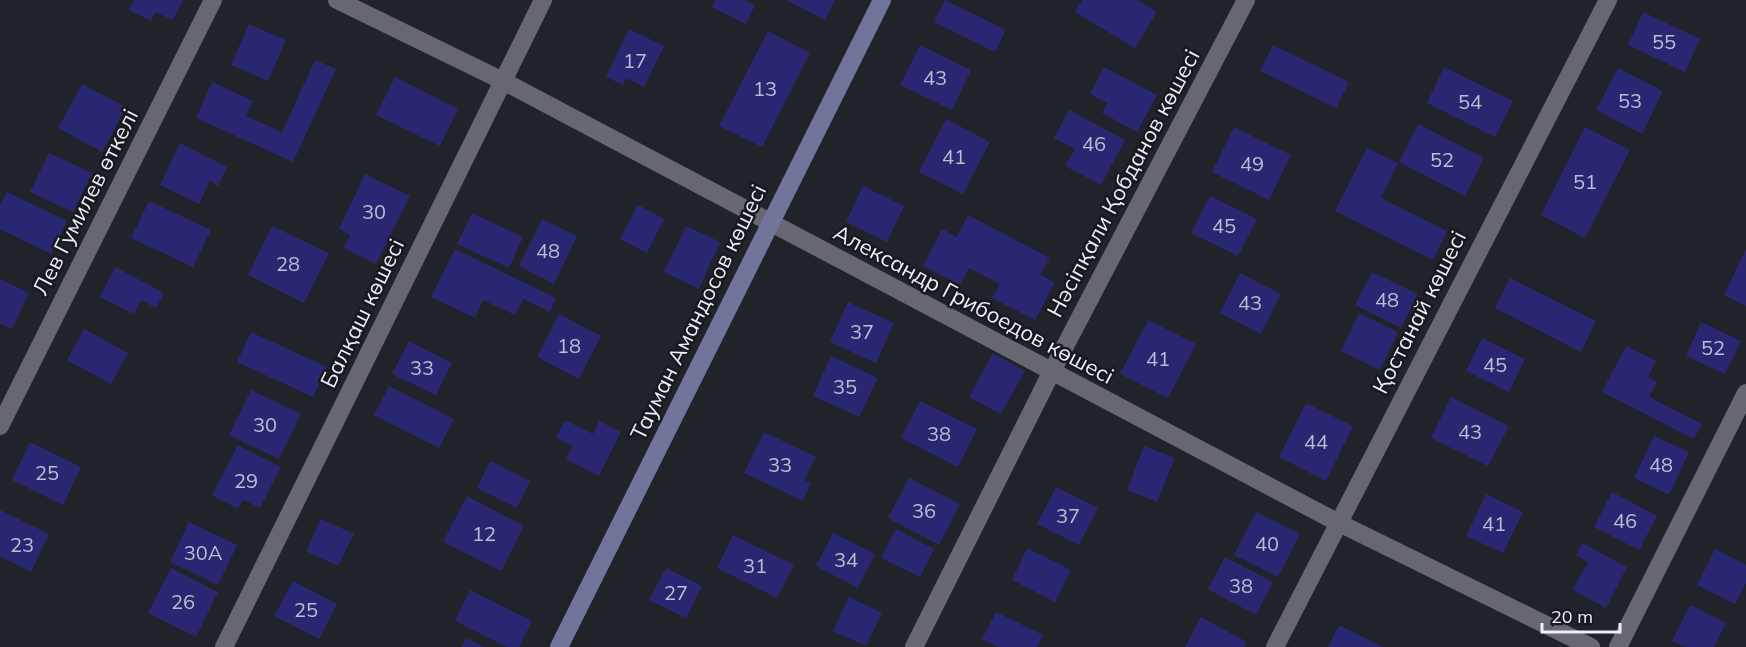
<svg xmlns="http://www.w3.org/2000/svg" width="1746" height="647" viewBox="0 0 1746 647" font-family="Mulish,sans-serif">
<rect width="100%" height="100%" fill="#21232a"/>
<!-- building -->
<g fill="#292771">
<path d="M134,0H183L173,20L155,12L151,21L129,10Z"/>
<path d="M715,0H744L755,5L746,24L712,7Z"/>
<path d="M786,0H835L825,20Z"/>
<path d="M945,0L1006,30L995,52L934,22Z"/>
<path d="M1082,0H1137L1157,12L1135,48L1075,12Z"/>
<path d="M1643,12L1700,39L1685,72L1628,45Z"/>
<path d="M249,24L286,40L268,81L231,65Z"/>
<path d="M629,29L664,46L644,87L626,78L623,85L606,77Z"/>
<path d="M768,31L810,53L762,147L719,126Z"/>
<path d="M920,45L971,70L952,110L900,85Z"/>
<path d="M1273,45L1349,82L1336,108L1260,71Z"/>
<path d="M315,60L336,69L293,162L196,118L212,82L253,101L246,116L282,132Z"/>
<path d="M1104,67L1157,95L1137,132L1102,113L1107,103L1090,94Z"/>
<path d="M1444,67L1513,101L1495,137L1427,103Z"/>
<path d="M1618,68L1663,91L1642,134L1596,110Z"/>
<path d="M395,77L458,109L440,146L376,115Z"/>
<path d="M82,84L126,107L102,152L58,128Z"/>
<path d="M1069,110L1125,140L1101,185L1065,166L1075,149L1054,138Z"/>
<path d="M946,119L990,142L963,194L919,172Z"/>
<path d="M1418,124L1484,158L1465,196L1399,162Z"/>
<path d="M1234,127L1291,155L1269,200L1212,172Z"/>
<path d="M1585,127L1630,150L1585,238L1541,215Z"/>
<path d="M180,143L227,167L218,186L210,181L199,204L160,185Z"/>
<path d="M1367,148L1398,163L1381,198L1447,231L1433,260L1335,211Z"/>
<path d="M49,153L92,173L73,212L30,192Z"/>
<path d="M365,174L410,196L376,264L344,248L350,235L339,229Z"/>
<path d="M863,186L904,206L887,242L846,222Z"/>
<path d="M7,192L67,221L51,254L0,229V205Z"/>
<path d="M1210,196L1257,219L1238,256L1191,233Z"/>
<path d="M149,201L211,230L193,267L131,238Z"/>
<path d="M638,205L664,219L647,253L620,239Z"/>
<path d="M472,213L523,237L509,268L457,244Z"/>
<path d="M968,215L1050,258L1040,275L1055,282L1035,320L992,298L1000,284L969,268L960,285L923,266L942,229L957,237Z"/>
<path d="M542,219L577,236L554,284L519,266Z"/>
<path d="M272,226L329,253L304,303L248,275Z"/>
<path d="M686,226L720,242L699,289L664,272Z"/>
<path d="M455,249L556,298L550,312L523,299L515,315L483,300L475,318L431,297Z"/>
<path d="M1746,249V306L1724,295Z"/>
<path d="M115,267L164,293L156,308L141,300L134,314L100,297Z"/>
<path d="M1372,272L1418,294L1401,328L1355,305Z"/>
<path d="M1240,273L1281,294L1261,334L1220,313Z"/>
<path d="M1510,278L1596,321L1581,352L1495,308Z"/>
<path d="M0,279L29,293L12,329L0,324Z"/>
<path d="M848,302L894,323L876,363L830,342Z"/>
<path d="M1359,313L1398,332L1380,370L1341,351Z"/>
<path d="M559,314L601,336L579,379L537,357Z"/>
<path d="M1148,320L1196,344L1168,398L1120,374Z"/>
<path d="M1701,322L1741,341L1725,374L1686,356Z"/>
<path d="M84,329L128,353L111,384L67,360Z"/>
<path d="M251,332L327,367L313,397L237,362Z"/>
<path d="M1482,338L1525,359L1509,392L1466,371Z"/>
<path d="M409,341L452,363L436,395L392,374Z"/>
<path d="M1626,346L1656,361L1648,377L1657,382L1649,397L1702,424L1694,439L1602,392Z"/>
<path d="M993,353L1025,371L1001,414L969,397Z"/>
<path d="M831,356L878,378L859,417L813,396Z"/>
<path d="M389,386L454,419L439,448L374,415Z"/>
<path d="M251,390L301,414L279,459L229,435Z"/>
<path d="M1451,397L1509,426L1488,466L1431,438Z"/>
<path d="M920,401L977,429L958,467L901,438Z"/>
<path d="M1306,403L1353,426L1326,481L1279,457Z"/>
<path d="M565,420L593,434L599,421L621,432L599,476L566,459L573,446L556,438Z"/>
<path d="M764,432L816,457L804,480L811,483L803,501L744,473Z"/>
<path d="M1654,436L1689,452L1669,495L1634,478Z"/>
<path d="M30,442L81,467L63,505L12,480Z"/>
<path d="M238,445L281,467L260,508L243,500L238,509L212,495Z"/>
<path d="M1144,446L1175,458L1157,502L1127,490Z"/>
<path d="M490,461L530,481L517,508L477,488Z"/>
<path d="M909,478L960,504L939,545L888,518Z"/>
<path d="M1056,487L1098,508L1079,545L1037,524Z"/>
<path d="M1612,492L1657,516L1639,550L1594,527Z"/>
<path d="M1486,494L1523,512L1503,553L1466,536Z"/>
<path d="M467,496L524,526L501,571L443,542Z"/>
<path d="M0,510L49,534L31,572L0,556Z"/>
<path d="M1256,512L1300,534L1278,577L1234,555Z"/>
<path d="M321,519L354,534L338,566L306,551Z"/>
<path d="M189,522L237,545L218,585L170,562Z"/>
<path d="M896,529L934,549L920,577L881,558Z"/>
<path d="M833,533L875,554L858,588L816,566Z"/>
<path d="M733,535L794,565L777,598L717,568Z"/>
<path d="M1582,543L1627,567L1606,608L1573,590L1588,562L1576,555Z"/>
<path d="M1027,548L1071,570L1055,602L1012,580Z"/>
<path d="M1715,549L1746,565V583L1735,604L1697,585Z"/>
<path d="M1225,557L1273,582L1256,615L1208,589Z"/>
<path d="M171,568L218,592L196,637L148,613Z"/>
<path d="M666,568L702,586L686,618L649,600Z"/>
<path d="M293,581L337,604L319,639L274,616Z"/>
<path d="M470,590L532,621L519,647H507L455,621Z"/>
<path d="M849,597L882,613L866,646L833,631Z"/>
<path d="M1690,605L1726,623L1714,647H1685L1672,641Z"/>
<path d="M996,612L1043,635L1037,647H999L982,639Z"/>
<path d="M1201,617L1247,642L1244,647H1185Z"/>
<path d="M1339,625L1383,647H1328Z"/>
<path d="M466,638L484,647H461Z"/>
</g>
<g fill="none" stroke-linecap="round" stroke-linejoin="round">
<!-- street -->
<g stroke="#666770" stroke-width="18">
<path d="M337,0L503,81L1337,522L1591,647"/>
<path d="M0,426L213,0"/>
<path d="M224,647L543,0"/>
<path d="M914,647L1051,373L1246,0"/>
<path d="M1275,647L1608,0"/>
<path d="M1618,647L1746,393"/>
</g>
<!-- secondary -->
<path stroke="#72759a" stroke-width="18" d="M559,647L882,0"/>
</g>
<g text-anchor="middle" stroke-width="5" stroke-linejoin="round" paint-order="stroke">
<!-- number labels -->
<g font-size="20" fill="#bdbdd3">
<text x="1664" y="49">55</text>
<text x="635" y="68">17</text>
<text x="935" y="85">43</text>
<text x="765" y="96">13</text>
<text x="1630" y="108">53</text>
<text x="1470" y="109">54</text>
<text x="1094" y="151">46</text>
<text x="954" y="164">41</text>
<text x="1442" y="167">52</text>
<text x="1252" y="171">49</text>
<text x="1585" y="189">51</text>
<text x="374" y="219">30</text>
<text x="1224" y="233">45</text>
<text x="548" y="258">48</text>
<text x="288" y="271">28</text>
<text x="1387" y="307">48</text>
<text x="1250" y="310">43</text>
<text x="862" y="339">37</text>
<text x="569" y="353">18</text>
<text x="1713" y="355">52</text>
<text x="1158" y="366">41</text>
<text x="1495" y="372">45</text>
<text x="422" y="375">33</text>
<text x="845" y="394">35</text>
<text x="265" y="432">30</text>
<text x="1470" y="439">43</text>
<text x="939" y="441">38</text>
<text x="1316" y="449">44</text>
<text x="780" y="472">33</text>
<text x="1661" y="472">48</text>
<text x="47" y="480">25</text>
<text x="246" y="488">29</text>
<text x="924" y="518">36</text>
<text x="1068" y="523">37</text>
<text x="1625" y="528">46</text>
<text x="1494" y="531">41</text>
<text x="484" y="541">12</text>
<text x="1267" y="551">40</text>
<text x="22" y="552">23</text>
<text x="203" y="560">30А</text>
<text x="846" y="567">34</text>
<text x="755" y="573">31</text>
<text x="1241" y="593">38</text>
<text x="676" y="600">27</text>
<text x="183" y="609">26</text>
<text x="306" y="617">25</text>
</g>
<!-- street labels -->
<g font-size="22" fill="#eeeff4" stroke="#181920">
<text transform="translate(1123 183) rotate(-62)" y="8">Нәсіпқали Қобданов көшесі</text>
<text transform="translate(85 202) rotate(-63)" y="8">Лев Гумилев өткелі</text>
<text transform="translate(974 304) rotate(28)" y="8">Александр Грибоедов көшесі</text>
<text transform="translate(698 312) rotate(-64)" y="8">Тауман Амандосов көшесі</text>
<text transform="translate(1419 312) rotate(-63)" y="8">Қостанай көшесі</text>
<text transform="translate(362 313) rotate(-64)" y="8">Балқаш көшесі</text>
</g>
</g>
<!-- scale -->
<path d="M1542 623v9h78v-9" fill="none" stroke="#eeeff4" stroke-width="3"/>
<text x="1551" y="623" font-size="18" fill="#eeeff4" stroke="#181920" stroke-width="4.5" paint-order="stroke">20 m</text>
</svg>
